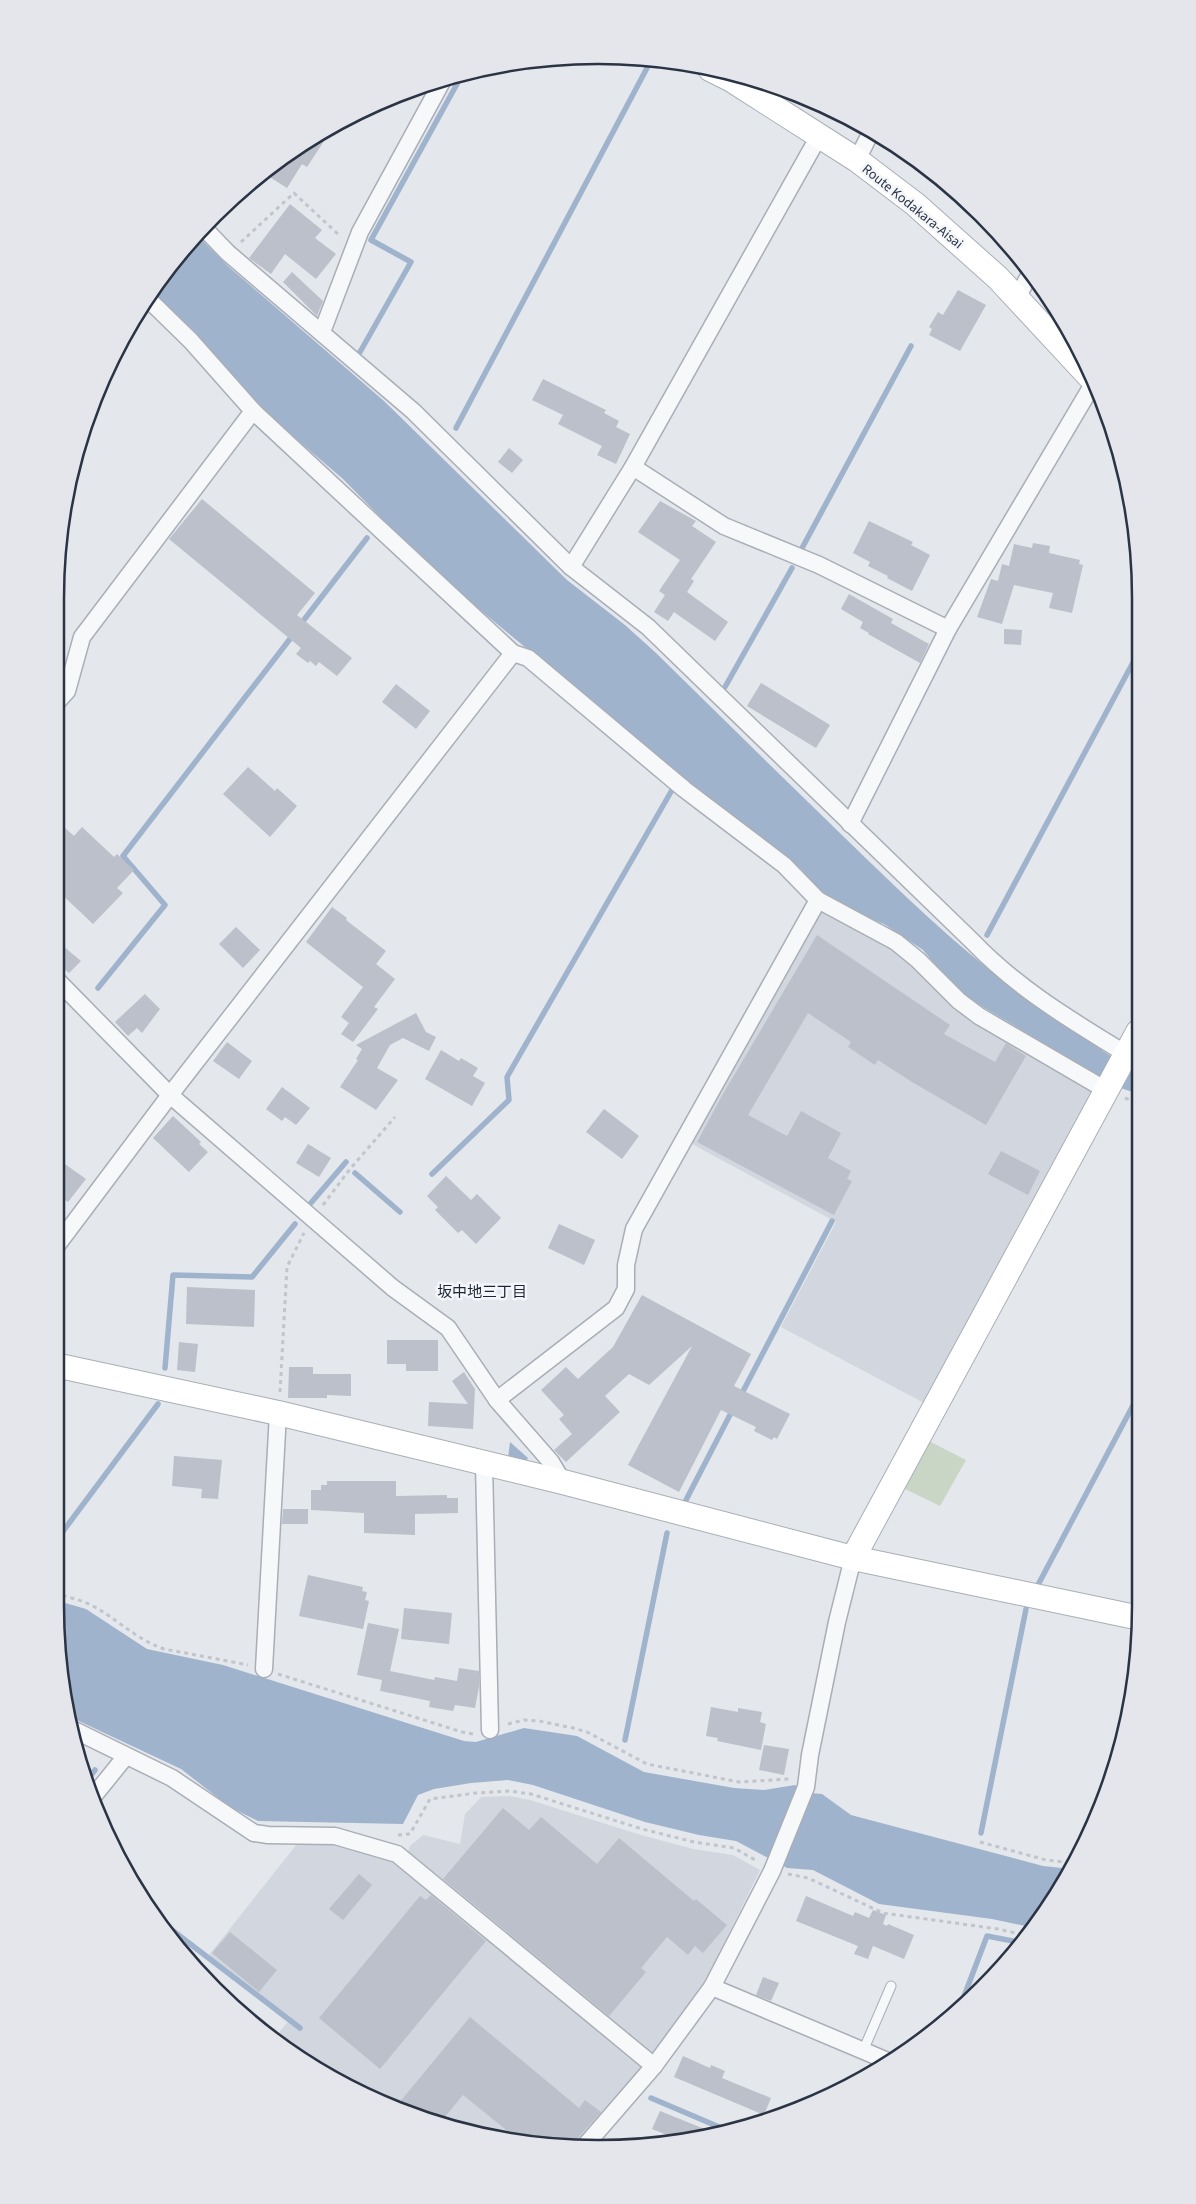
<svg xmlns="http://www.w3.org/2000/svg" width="1196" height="2204" viewBox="0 0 1196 2204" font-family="'Source Sans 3','Noto Sans JP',sans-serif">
<rect width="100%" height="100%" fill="#e4e7ec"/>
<!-- built -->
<g fill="#d2d6de">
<path d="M821,906L892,946L911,961L956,1010L1095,1089L926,1404L781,1327L836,1222L690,1143Z"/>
<path d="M510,1796L530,1800L641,1835L693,1849L733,1855L760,1870L703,1986L655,2054H647L408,1852L410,1846L423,1835L460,1844L465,1814L481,1797Z"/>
<path d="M297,1844H328L392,1862L640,2062V2074L575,2148H562L463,2131L446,2118L440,2125L390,2108L297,2058L273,2040L291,2018L209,1955Z"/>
</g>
<!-- green -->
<path fill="#c9d6c5" d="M925,1439L966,1460L940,1506L899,1486Z"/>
<!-- water -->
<g fill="#9fb4cc">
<path d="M196,234L229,267L384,401L567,580L625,625L655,652C718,714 781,776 844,837C915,906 985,974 1068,1027C1091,1042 1113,1060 1138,1071V1094L1118,1087L971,1000L953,986L923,950L884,924L838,906L821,892L801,869L662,761L455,589L404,541L343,479L259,407L196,333L153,292Z"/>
<path d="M510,1442L528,1458L525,1463L508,1458Z"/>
<path d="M55,1600L86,1609L147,1649L223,1665L464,1741L476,1742L524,1728L577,1736L644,1772L734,1788L764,1790L795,1785L811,1793L822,1794L851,1815L1043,1866L1072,1869L1068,1877L1035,1928L992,1919L879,1904L813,1870L787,1868L736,1841L699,1835L645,1822L533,1785L508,1780L471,1783L434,1789L418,1795L403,1824L258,1821L230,1807L181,1769L66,1715Z"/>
</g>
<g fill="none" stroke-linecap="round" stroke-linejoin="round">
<!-- stream -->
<g stroke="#9fb4cc" stroke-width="5.5">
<path d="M360,352L411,262L371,240L463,73"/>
<path d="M456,428L647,68"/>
<path d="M801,550L911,346"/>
<path d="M300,625L367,538"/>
<path d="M725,687L792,568"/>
<path d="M987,935L1137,655"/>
<path d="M98,988L165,905L123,856L293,635"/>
<path d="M355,1173L400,1212"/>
<path d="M432,1174L509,1100L507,1077L672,790"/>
<path d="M310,1204L346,1162"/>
<path d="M165,1368L173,1275L252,1277L295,1224"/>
<path d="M740,1397L832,1221"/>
<path d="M686,1500L733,1409"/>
<path d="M55,1542L158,1404"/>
<path d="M1039,1583L1139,1394"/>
<path d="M625,1740L667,1533"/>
<path d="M85,1783L95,1770"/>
<path d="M981,1833L1026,1609"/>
<path d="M150,1911L168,1927L300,2028"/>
<path d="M958,2012L987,1936L1023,1943"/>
<path d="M651,2098L731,2132"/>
</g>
</g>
<!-- building -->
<g fill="#bbc0ca">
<path d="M334,126L307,167L302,164L287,188L268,176L278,160Z"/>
<path d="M290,204L322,230L315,238L336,254L316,279L285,254L271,274L249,258Z"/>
<path d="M292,272L323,301L317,316L283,282Z"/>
<path d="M958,290L986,305L960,351L929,335L932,329L929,327L938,312L943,315Z"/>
<path d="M543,379L606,410L604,413L619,421L616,427L630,434L616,464L597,455L602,446L558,424L563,415L532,400Z"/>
<path d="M509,448L523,460L512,473L498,462Z"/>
<path d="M202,499L315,593L297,615L352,658L337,676L319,662L316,666L310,661L308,663L296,654L301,648L169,539Z"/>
<path d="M660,501L696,521L692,526L716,542L691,579L694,581L687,592L728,622L715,641L674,612L668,621L654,612L665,595L659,591L680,560L638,532Z"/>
<path d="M869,521L913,542L911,545L930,555L912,591L887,578L888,576L868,566L870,562L853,553Z"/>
<path d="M1033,543L1050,546L1049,553L1080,560L1079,564L1083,565L1072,613L1049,608L1053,593L1014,585L1002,624L977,617L991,579L998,581L1002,564L1009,566L1014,544L1032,548Z"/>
<path d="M849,594L893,619L891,623L929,644L920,663L868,634L869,633L860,628L863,622L841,609Z"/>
<path d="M1004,629L1022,630L1021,645L1004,644Z"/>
<path d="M761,683L830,725L816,748L747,706Z"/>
<path d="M396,684L430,711L416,729L382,702Z"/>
<path d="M248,767L275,791L277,788L297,806L270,837L223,794Z"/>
<path d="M56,820L74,836L82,827L114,857L117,854L134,870L117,888L123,893L93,924L56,889Z"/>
<path d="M332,907L347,918L346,920L386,951L376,964L395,979L374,1007L378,1009L353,1042L341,1034L349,1023L341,1017L363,987L306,942Z"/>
<path d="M236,927L260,950L243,968L219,944Z"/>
<path d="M817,935L950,1025L944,1034L995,1062L1006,1043L1026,1056L986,1125L912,1082L878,1060L875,1065L848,1047L851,1042L808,1013L748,1115L787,1136L801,1111L841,1133L828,1158L851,1171L847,1179L852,1181L834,1215L697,1142L723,1094Z"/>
<path d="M63,946L81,961L69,973L56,962V955Z"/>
<path d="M145,994L160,1009L142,1033L137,1028L128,1036L115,1022Z"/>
<path d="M416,1013L426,1032L436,1037L429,1051L403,1038L390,1045L377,1068L398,1080L376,1110L340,1087L358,1060L356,1059L362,1049L356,1045Z"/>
<path d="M227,1042L252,1061L239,1079L213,1061Z"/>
<path d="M441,1050L459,1061L461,1058L478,1068L473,1076L485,1083L472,1106L425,1079Z"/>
<path d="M282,1087L310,1108L296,1125L285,1117L282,1121L266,1109Z"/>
<path d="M604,1109L639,1136L622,1159L586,1132Z"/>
<path d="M173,1116L201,1142L199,1144L208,1152L189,1172L153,1138Z"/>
<path d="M308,1144L331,1158L319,1177L296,1163Z"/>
<path d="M1001,1151L1040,1171L1028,1195L988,1174Z"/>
<path d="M62,1162L86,1179L68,1202L55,1193V1170Z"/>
<path d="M446,1176L471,1200L477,1194L501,1218L476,1244L462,1230L458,1233L435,1210L438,1207L427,1196Z"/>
<path d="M559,1224L595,1240L584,1265L548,1248Z"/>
<path d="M187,1287L255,1290L254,1327L186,1324Z"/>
<path d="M642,1295L751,1354L734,1386L790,1414L777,1439L774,1437L772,1440L754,1431L756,1427L721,1410L679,1492L628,1465L692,1346L649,1385L629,1374L605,1396L620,1412L566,1462L554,1450L572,1434L559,1419L564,1415L541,1390L566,1367L578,1379L613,1347Z"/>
<path d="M387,1340H438V1371H406V1364H387Z"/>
<path d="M179,1342L198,1344L195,1372L177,1370Z"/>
<path d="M289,1367H313V1374H351V1396L327,1395V1398H288Z"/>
<path d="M464,1372L475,1389L473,1429L428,1426L429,1402L468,1404L452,1381Z"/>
<path d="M174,1456L222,1460L218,1499L201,1498L202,1489L172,1486Z"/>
<path d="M327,1481H396V1496L447,1495V1498H458V1513L415,1514V1535L364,1533V1513L311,1510V1490H321V1485H327Z"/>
<path d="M283,1509H308V1524H282Z"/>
<path d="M308,1575L363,1587L362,1591L367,1592L365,1600L369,1601L363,1629L299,1616Z"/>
<path d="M404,1608L452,1613L449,1644L401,1639Z"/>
<path d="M368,1623L399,1629L390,1671L434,1680L435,1677L457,1681L459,1668L479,1671V1687L475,1708L455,1705L453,1711L429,1707L430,1701L380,1691L382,1680L357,1675Z"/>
<path d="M711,1707L738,1712V1708L762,1712L760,1722L766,1724L761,1750L717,1741L718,1738L706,1736Z"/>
<path d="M764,1745L789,1749L784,1775L759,1770Z"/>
<path d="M503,1808L529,1830L541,1817L597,1864L619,1838L694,1901L696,1899L727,1925L703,1953L695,1946L688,1955L667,1937L641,1968L646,1972L609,2016L443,1879Z"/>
<path d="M359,1874L372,1885L343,1920L329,1909Z"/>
<path d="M431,1895L486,1941L380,2069L319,2018L420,1896L426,1900Z"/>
<path d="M806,1896L853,1916L855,1912L869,1918L873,1910L886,1915L883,1924L887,1926L888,1924L914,1935L904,1959L873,1946L868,1959L854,1954L858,1946L796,1921Z"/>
<path d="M230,1932L277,1970L259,1992L212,1953Z"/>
<path d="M763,1977L779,1983L771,2001L756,1995Z"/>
<path d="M470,2017L579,2108L585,2100L601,2112L575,2141L572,2148L520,2141L463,2095L439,2124L394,2109Z"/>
<path d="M683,2056L710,2068L711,2065L725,2071L722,2078L771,2098L764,2115L674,2077Z"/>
<path d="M660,2111L717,2134L680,2140L652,2129Z"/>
</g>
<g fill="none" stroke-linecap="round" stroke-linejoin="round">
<defs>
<path id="lane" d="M863,2051L891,1986"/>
<g id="street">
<path d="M857,160L872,130"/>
<path d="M203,227L228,253L413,411L571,567L648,627L971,940C1018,989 1069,1019 1126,1054L1138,1058"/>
<path d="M1017,298L1030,274"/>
<path d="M148,299L191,341L253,411L513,653L528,658L684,789L784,865L818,900L896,942L918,960L959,1001L979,1016L1106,1090"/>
<path d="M322,332L360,232L444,78"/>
<path d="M633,467L724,526L819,565L948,629"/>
<path d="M571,567L633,467L819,136"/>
<path d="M56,703L67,691L82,637L253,411"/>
<path d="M850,824L948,629L1093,384"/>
<path d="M56,979L170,1095L393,1288L448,1328L497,1400L551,1462L563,1482"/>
<path d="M55,1248L170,1095L513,653"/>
<path d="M497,1400L616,1308L626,1289V1265L634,1229L818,900"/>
<path d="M484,1464L490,1730"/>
<path d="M264,1669L278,1413"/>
<path d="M70,1728L172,1778L254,1833L268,1835L335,1836L397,1854L654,2066"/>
<path d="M92,1798L126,1756"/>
<path d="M712,1987L890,2062"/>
<path d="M583,2148L654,2066L712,1987L772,1871L806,1787L810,1755L837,1622L853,1558"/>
</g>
<g id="secondary">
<path d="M710,69L730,79L857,160L915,204L998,278L1089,376"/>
<path d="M55,1365L278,1413L563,1482L853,1558L1140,1618"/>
<path d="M853,1558L1138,1032"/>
</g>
</defs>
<!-- lane casing -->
<use href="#lane" stroke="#a9aeb7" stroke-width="11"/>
<!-- street casing -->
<use href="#street" stroke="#a9aeb7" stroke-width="19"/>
<!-- secondary casing -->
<use href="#secondary" stroke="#a9aeb7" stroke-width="26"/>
<!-- path -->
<g stroke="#c2c5cb" stroke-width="3" stroke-dasharray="4 4" stroke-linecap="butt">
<path d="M241,242L294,193L340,236"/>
<path d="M1125,1098L1138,1103"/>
<path d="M323,1205L350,1169L395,1117"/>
<path d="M280,1392L287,1267L304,1233"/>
<path d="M55,1593C66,1597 78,1599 89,1604C116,1617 133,1638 164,1649L248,1665"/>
<path d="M278,1674L462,1732L473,1734"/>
<path d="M508,1724L524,1720L539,1721L573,1728L587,1732L647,1764L739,1782L790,1779"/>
<path d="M398,1835L410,1834L430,1799L476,1793L509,1791L531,1794L642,1829L694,1842L734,1848L757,1861"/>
<path d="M980,1842L1046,1860L1074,1863"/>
<path d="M788,1874L808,1878L883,1913L998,1929L1029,1936"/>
</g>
<!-- lane -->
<use href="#lane" stroke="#f7f8fa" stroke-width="9"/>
<!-- street -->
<use href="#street" stroke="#f7f8fa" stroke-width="16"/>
<!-- secondary -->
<use href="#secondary" stroke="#fff" stroke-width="24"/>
</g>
<g text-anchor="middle" stroke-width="5" stroke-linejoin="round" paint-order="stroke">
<!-- street labels -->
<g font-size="14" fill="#2b3445" stroke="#f4f6f9">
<text transform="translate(913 206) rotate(39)" y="5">Route Kodakara-Aisai</text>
</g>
<!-- neighbourhood labels -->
<g font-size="15" fill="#1d2536" stroke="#f4f6f9">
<text x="482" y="1297">坂中地三丁目</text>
</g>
</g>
<!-- crop -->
<path d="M0 0H1196V2204H0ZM598 64H598A534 534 0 0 1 1132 598V1606A534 534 0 0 1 598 2140H598A534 534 0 0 1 64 1606V598A534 534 0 0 1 598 64Z" fill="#e4e6eb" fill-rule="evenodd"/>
<path fill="none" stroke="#2b3445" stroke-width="2.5" d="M598 64H598A534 534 0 0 1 1132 598V1606A534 534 0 0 1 598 2140H598A534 534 0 0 1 64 1606V598A534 534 0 0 1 598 64Z"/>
</svg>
